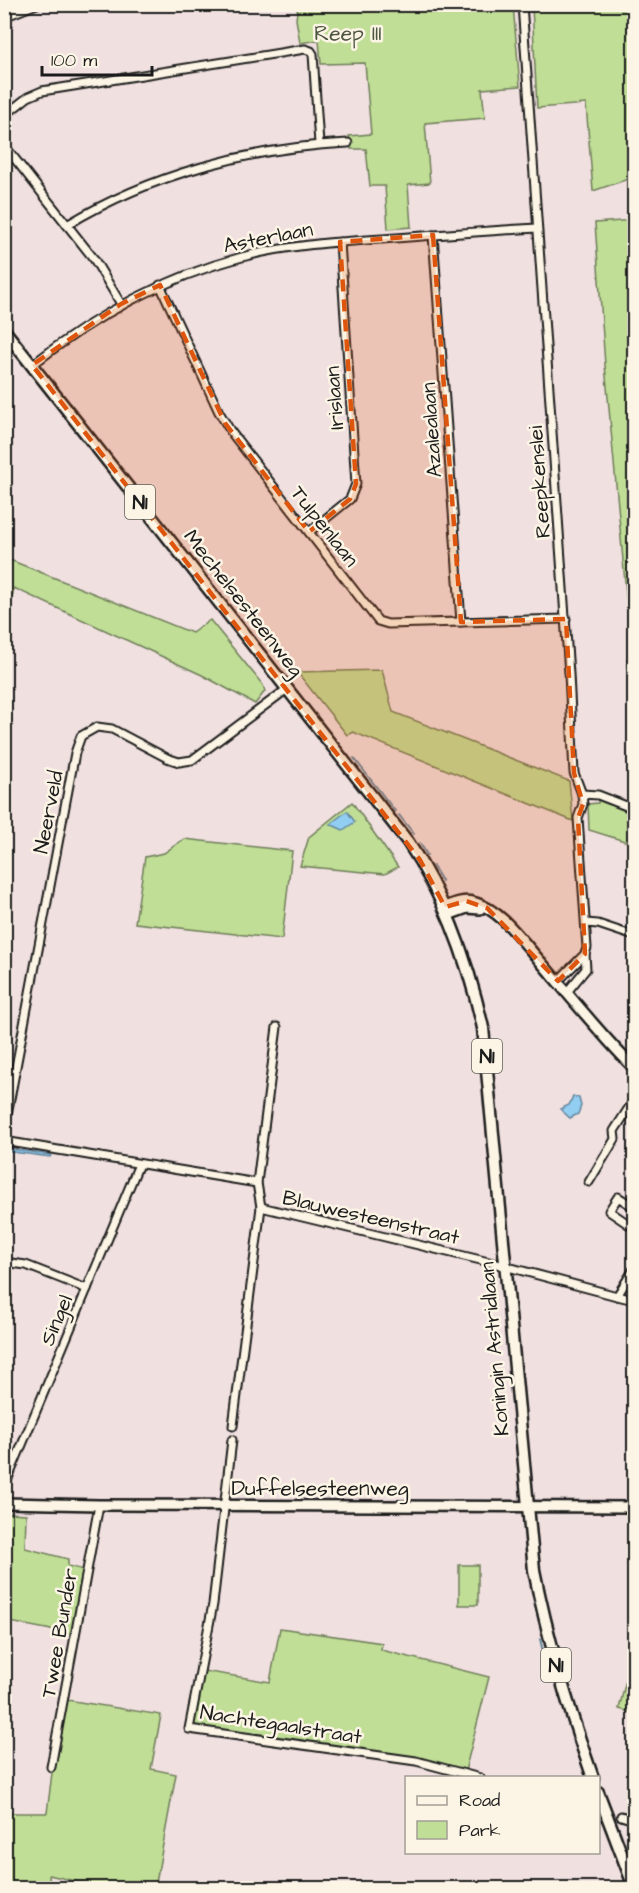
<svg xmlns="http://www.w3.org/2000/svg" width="639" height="1893" viewBox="0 0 639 1893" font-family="'Architects Daughter',sans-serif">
<rect width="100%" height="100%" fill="#f1e0e0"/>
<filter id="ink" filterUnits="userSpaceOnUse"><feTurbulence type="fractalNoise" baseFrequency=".0167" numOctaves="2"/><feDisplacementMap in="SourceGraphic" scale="12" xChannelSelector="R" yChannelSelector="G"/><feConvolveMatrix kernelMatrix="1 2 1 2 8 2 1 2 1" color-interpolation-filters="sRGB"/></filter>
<g filter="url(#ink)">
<!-- green -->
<g fill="#c0de96" stroke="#6e7d59" stroke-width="1.5">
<path d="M298,5H513L520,86L482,89L485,118L425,123L430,183L408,185L411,227L388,229L385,186H370L366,149H351L349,136L371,134L365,63L321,64L319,40L300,43L296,19Z"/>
<path d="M532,5H634V177L593,191L586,104L537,108Z"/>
<path d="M634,220V684H631L627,659L632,658L605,365L595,223Z"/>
<path d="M5,558L192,633L210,620L263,685L265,691L255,704L202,675L14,588L5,632Z"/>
<path d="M382,670L393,712L569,781L573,821L353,732L347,735L297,672Z"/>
<path d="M598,795L634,809V844L589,830L588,804L598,803Z"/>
<path d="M352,802L398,867L385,874L300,866L309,837Z"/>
<path d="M184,839L292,851L282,939L135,923L145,857L164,853Z"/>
<path d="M9,1513L26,1514L25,1548L68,1559V1566L84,1570L72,1634L5,1621V1516Z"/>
<rect x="459" y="1565" width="19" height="40"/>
<path d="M280,1628L382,1643L381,1650L489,1677L465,1771L414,1758L194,1725L204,1671L270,1682Z"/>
<path d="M634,1647V1713L619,1709Z"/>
<path d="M67,1700L161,1715L151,1769L176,1774L155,1888H105L49,1875L50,1888H5V1813H47L52,1773L55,1767Z"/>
</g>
<!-- water -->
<g fill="#92cdf2" stroke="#63869c" stroke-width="1.5">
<path d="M347,811L355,822L343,830L330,824Z"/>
<path d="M573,1096L579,1098L581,1106L578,1114L570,1118L560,1109L569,1105Z"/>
<path d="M4,1148L51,1155L50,1157L5,1151Z"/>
</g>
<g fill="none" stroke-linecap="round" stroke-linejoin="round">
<!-- stream -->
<g stroke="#63869c" stroke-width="2">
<path d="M354,758L395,811"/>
<path d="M399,815L414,834"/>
<path d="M420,843L427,855"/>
<path d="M433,866L442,881"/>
<path d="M540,1639L550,1681"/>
<path d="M558,1648L561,1659"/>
<path d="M563,1666L566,1679"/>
</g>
<defs>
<g id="street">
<path d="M522,4L569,674L574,773L582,794L583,804L578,818L587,948L585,954L586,969L567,992"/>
<path d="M4,17L37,4"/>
<path d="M4,116L28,97L42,91L305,49L311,51L313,54L319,144"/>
<path d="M4,145L94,259L121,304"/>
<path d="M67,225C151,174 250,148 348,143"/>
<path d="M433,235L461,622"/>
<path d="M160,285L219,412L231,432L378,621L388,624L566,619"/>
<path d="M32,365C96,315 163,278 242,257C288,245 335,242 382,239C434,235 486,231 537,228"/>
<path d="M309,532L350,499L356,484L340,242"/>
<path d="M582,794L598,795L634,809"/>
<path d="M586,923L598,924L634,936"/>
<path d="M558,981L585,954"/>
<path d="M4,1131L75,753L81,736L97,727L112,729L167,758L179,762L192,760L287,689"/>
<path d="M4,1141L257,1183"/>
<path d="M589,1182L615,1139L614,1131L634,1100"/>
<path d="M261,1207L493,1263L617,1296L634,1269"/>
<path d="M634,1207L618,1197L609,1211L634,1228"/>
<path d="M4,1262L26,1265L87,1289"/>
<path d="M617,1296L634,1300"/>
<path d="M233,1426L261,1207L257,1183L277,1027"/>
<path d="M232,1440L213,1604L189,1729L416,1761L480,1778"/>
<path d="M4,1488L139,1164"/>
<path d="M51,1767L99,1505"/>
<path d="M621,1816L634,1820"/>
</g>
<g id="secondary">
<path d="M445,907C455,903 465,899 476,903C502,911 522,941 540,961C571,997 600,1034 634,1068"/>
<path d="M448,915L467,908L480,909"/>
<path d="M4,1503L99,1505L634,1507"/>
</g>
<g id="primary">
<path d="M4,330L408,842C446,899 468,961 483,1028L534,1570C548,1641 569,1710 593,1778"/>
<path d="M598,1792L634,1887"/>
</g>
</defs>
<!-- street casing -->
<use href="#street" stroke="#1c1c1c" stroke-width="11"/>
<!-- secondary casing -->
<use href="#secondary" stroke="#1c1c1c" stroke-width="14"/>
<!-- primary casing -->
<use href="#primary" stroke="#1c1c1c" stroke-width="15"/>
<!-- street -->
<use href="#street" stroke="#fcf5e5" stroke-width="7"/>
<!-- secondary -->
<use href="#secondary" stroke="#fcf5e5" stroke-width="9"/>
<!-- primary -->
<use href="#primary" stroke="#fcf5e5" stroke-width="10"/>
</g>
</g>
<!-- marked area -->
<path fill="#de560d" fill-opacity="0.2" stroke="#de560d" stroke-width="4.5" stroke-dasharray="12 8" stroke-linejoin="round" d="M433,235L461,622L566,619L574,773L583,804L578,818L585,954L558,981L487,908L466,901L445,907L420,860L32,365L121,304L160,285L225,423L309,532L350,499L356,484L340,242Z"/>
<g text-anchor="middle" stroke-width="5" stroke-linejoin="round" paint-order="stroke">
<!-- shield labels -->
<g fill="#fcf5e5" stroke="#5f5d58" stroke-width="1.5">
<rect x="125" y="485" width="30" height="34" rx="4.5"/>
<rect x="472" y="1039" width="30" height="34" rx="4.5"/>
<rect x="541" y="1648" width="30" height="34" rx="4.5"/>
</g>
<g font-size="20" font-weight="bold" fill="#1c1c1c">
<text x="140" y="509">N1</text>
<text x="487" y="1063">N1</text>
<text x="556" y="1672">N1</text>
</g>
<!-- park labels -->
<g font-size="21" fill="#4d5641" stroke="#fcf5e5">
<text x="348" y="40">Reep III</text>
</g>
<!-- street labels -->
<g font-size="21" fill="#1c1c1c" stroke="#fcf5e5">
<text transform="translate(268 237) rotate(-11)" y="7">Asterlaan</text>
<text transform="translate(334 398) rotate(-94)" y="7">Irislaan</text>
<text transform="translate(431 430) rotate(-94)" y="7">Azalealaan</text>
<text transform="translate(539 482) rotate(-94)" y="7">Reepkenslei</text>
<text transform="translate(325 526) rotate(52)" y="7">Tulpenlaan</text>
<text transform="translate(244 603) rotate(52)" y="7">Mechelsesteenweg</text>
<text transform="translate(48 812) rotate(-79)" y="7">Neerveld</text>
<text transform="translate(371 1217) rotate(13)" y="7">Blauwesteenstraat</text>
<text transform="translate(56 1320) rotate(-67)" y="7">Singel</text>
<text transform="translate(494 1349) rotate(-95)" y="7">Koningin Astridlaan</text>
<text x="320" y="1495">Duffelsesteenweg</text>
<text transform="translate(59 1633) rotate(-80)" y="7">Twee Bunder</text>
<text transform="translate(281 1724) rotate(9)" y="7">Nachtegaalstraat</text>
</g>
</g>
<!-- margin -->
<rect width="639" height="1893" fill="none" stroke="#fcf5e5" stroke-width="24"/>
<rect x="12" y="12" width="615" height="1869" fill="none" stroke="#1c1c1c" stroke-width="2" filter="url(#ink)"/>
<!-- legend -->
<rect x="405" y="1776" width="195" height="78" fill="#fcf5e5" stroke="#a29e95" stroke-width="1.5"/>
<rect x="417" y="1796" width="30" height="9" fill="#fcf5e5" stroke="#a29e95" stroke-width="1.5"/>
<text x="459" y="1806" font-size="18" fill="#1c1c1c">Road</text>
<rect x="417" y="1821" width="30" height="18" fill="#c0de96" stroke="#a29e95" stroke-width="1.5"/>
<text x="459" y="1836" font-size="18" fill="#1c1c1c">Park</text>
<!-- scale -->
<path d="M42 66v9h110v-9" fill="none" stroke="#1c1c1c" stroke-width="3"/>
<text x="51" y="66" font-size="18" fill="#1c1c1c" stroke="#fcf5e5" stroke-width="4.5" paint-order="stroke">100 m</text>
</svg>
